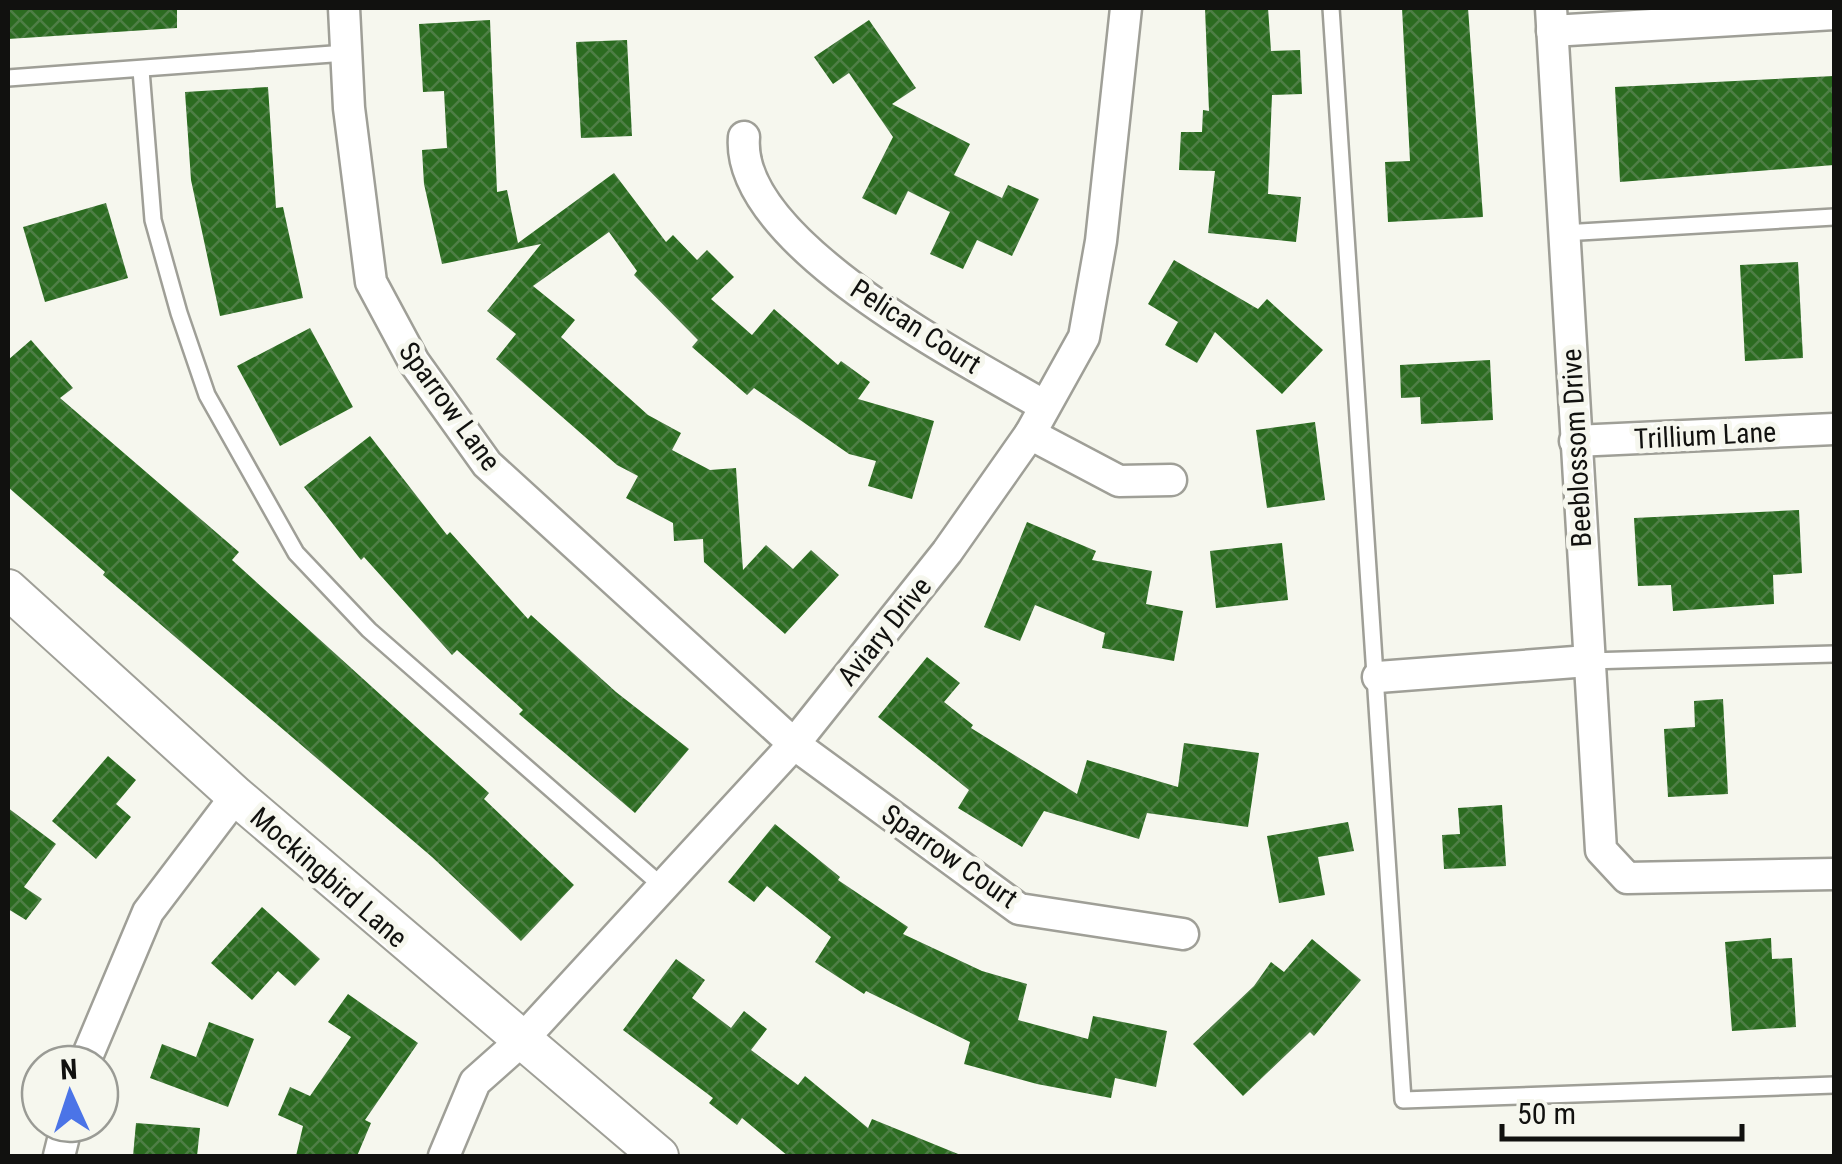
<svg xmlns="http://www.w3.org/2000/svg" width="1842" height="1164" viewBox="0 0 1842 1164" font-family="'Roboto Condensed',sans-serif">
<defs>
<pattern id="building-cross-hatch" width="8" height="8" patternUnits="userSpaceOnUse" patternTransform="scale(2.5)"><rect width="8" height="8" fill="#2b6b20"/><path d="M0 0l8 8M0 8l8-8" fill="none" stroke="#4e7e46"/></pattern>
</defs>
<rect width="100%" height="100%" fill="#f6f7ee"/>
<!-- building -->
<g fill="url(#building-cross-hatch)">
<path d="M8,8H177V28L8,39Z"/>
<path d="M1205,8H1268L1271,51L1300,50L1302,94L1272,95L1268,194L1301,197L1296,242L1208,233L1215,171L1179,170L1181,132H1202L1203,110L1209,111Z"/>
<path d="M1402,8H1468L1483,217L1388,222L1385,162L1410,161Z"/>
<path d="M490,20L497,192L507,190L518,243L614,173L666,242L673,235L697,260L707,250L734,277L711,299L752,335L774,309L838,365L841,361L870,382L858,399L934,421L912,499L868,486L876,461L849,454L754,388L747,395L692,347L698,340L634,275L637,271L609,232L533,286L575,320L561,337L648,415L681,433L672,450L710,470L736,468L743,570L766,545L793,569L811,550L839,575L785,634L704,562L703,539L674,541L673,523L626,498L638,476L617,465L496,359L516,334L487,311L541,244L442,264L424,184L422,150L447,148L444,91L423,92L419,24Z"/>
<path d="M869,20L916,88L892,104L970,144L954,175L1002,198L1008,185L1039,199L1012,256L977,240L963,269L930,254L950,212L908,191L896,215L862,198L893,137L849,73L833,84L814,57Z"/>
<path d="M627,40L632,136L581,138L576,42Z"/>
<path d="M1834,76V165L1620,182L1615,87Z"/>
<path d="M268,87L276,208L283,207L303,298L220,316L191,180L185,92Z"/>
<path d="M106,203L128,278L45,302L23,227Z"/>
<path d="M1174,260L1258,309L1267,299L1323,350L1282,394L1215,332L1197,363L1165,345L1178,322L1148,304Z"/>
<path d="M1798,262L1803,358L1745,361L1740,265Z"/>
<path d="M310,328L353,407L280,446L237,366Z"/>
<path d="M31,340L73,388L60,398L239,552L232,560L489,793L484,799L574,885L521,941L432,857L103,575L105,572L8,487V360Z"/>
<path d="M1490,360L1493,420L1421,424L1420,397L1401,398L1400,365Z"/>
<path d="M1315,422L1325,500L1267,508L1256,430Z"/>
<path d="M370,436L447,535L450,532L528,619L531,615L616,692L689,749L635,813L519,714L523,710L457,650L452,655L364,557L361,560L304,487Z"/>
<path d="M1799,510L1802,573L1773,575L1774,604L1673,611L1671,585L1638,586L1634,518Z"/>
<path d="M1027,522L1096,551L1092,560L1152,571L1146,604L1183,611L1174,661L1102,648L1105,633L1035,605L1020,641L984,627Z"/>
<path d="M1282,543L1288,600L1216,608L1210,551Z"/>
<path d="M927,657L960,683L944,702L973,725L971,728L1077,794L1087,760L1178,787L1184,743L1259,753L1248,827L1147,813L1139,839L1044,811L1022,847L958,808L969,790L878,717Z"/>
<path d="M1723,699L1728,794L1668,797L1664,729L1695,727L1694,701Z"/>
<path d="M108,756L136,780L116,804L131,817L96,859L52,821Z"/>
<path d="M1502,805L1506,866L1444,869L1442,835L1460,834L1458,808Z"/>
<path d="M8,808L56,844L24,887L42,899L26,920L8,909Z"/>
<path d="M1348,822L1354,851L1318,857L1325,895L1279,903L1267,836Z"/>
<path d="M775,824L840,877L838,880L908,927L903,934L982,971L1027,984L1018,1020L1088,1039L1093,1016L1167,1031L1156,1087L1115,1078L1111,1098L1037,1084L964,1064L970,1042L866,991L864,994L815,962L831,937L767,886L754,902L728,882Z"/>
<path d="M262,907L320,959L295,986L278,971L252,1000L211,963Z"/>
<path d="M1771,938L1772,959L1792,958L1796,1027L1732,1031L1725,942Z"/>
<path d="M1312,939L1361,980L1314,1036L1310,1032L1243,1096L1193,1044L1254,986L1271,962L1284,972Z"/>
<path d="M676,959L705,980L692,998L731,1028L744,1011L767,1029L751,1050L798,1085L805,1076L868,1128L872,1119L963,1156H788L742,1118L737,1125L709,1103L713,1098L623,1030Z"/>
<path d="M348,994L418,1043L365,1120L371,1123L357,1156H296L303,1126L278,1115L290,1087L310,1096L351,1037L328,1022Z"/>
<path d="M209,1022L254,1039L228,1107L150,1078L162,1044L196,1057Z"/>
<path d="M136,1123L200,1128L197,1156H133Z"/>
</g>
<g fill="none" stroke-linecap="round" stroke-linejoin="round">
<defs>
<g id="service">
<path d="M1331,8L1403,1100L1834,1085"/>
<path d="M141,70L153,220L179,313L207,395L296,553L369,630L662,886"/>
<path d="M8,78L346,53"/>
<path d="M1563,233L1834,217"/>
<path d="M1588,661L1834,654"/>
</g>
<g id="minor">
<path d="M344,8L349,108L371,282L414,362L487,464L794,744L1019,909L1183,934"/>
<path d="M1551,8L1601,850L1627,878L1834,874"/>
<path d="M1552,31L1834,14"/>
<path d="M744,137C735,242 963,358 1043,405"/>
<path d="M1030,434L1119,481L1171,480"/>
<path d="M1575,441L1834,429"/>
<path d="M1378,677L1588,661"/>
<path d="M84,1064L148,912L236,796"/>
<path d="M59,1156L67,1124"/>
<path d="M444,1156L475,1082L520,1042L794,744L947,552L1030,434L1084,337L1101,241L1126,8"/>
</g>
<path id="tertiary" d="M8,589L236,796L659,1156"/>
</defs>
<!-- service casing -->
<use href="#service" stroke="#9f9f97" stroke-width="20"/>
<!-- minor casing -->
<use href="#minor" stroke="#9f9f97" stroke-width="35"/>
<!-- tertiary casing -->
<use href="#tertiary" stroke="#9f9f97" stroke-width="42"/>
<!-- service -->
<use href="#service" stroke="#fff" stroke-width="15"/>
<!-- minor -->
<use href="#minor" stroke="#fff" stroke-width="30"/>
<!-- tertiary -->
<use href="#tertiary" stroke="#fff" stroke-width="38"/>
</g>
<g text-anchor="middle" stroke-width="10" stroke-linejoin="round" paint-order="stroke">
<!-- street labels -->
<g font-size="28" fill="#11110f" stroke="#f6f7ee">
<text transform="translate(916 326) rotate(33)" y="10">Pelican Court</text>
<text transform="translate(450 406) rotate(54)" y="10">Sparrow Lane</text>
<text transform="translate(1705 435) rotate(-3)" y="10">Trillium Lane</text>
<text transform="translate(1576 448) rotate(-93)" y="10">Beeblossom Drive</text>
<text transform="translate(884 631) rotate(-51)" y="10">Aviary Drive</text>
<text transform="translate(950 856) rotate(35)" y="10">Sparrow Court</text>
<text transform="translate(329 877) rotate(41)" y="10">Mockingbird Lane</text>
</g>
</g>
<!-- border -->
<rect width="1842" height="1164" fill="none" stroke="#11110f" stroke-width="20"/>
<!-- north arrow -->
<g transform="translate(70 1094) rotate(357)"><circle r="48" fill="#f6f7ee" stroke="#9a9b95" stroke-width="2.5"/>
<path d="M0-8L18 38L0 25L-18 38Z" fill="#4b74e7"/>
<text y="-15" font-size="28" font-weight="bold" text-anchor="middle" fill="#11110f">N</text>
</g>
<!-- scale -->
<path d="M1502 1124v15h240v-15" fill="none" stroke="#11110f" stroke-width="5"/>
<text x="1517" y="1124" font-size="30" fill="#11110f" stroke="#f6f7ee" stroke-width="8" paint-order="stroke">50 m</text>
</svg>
